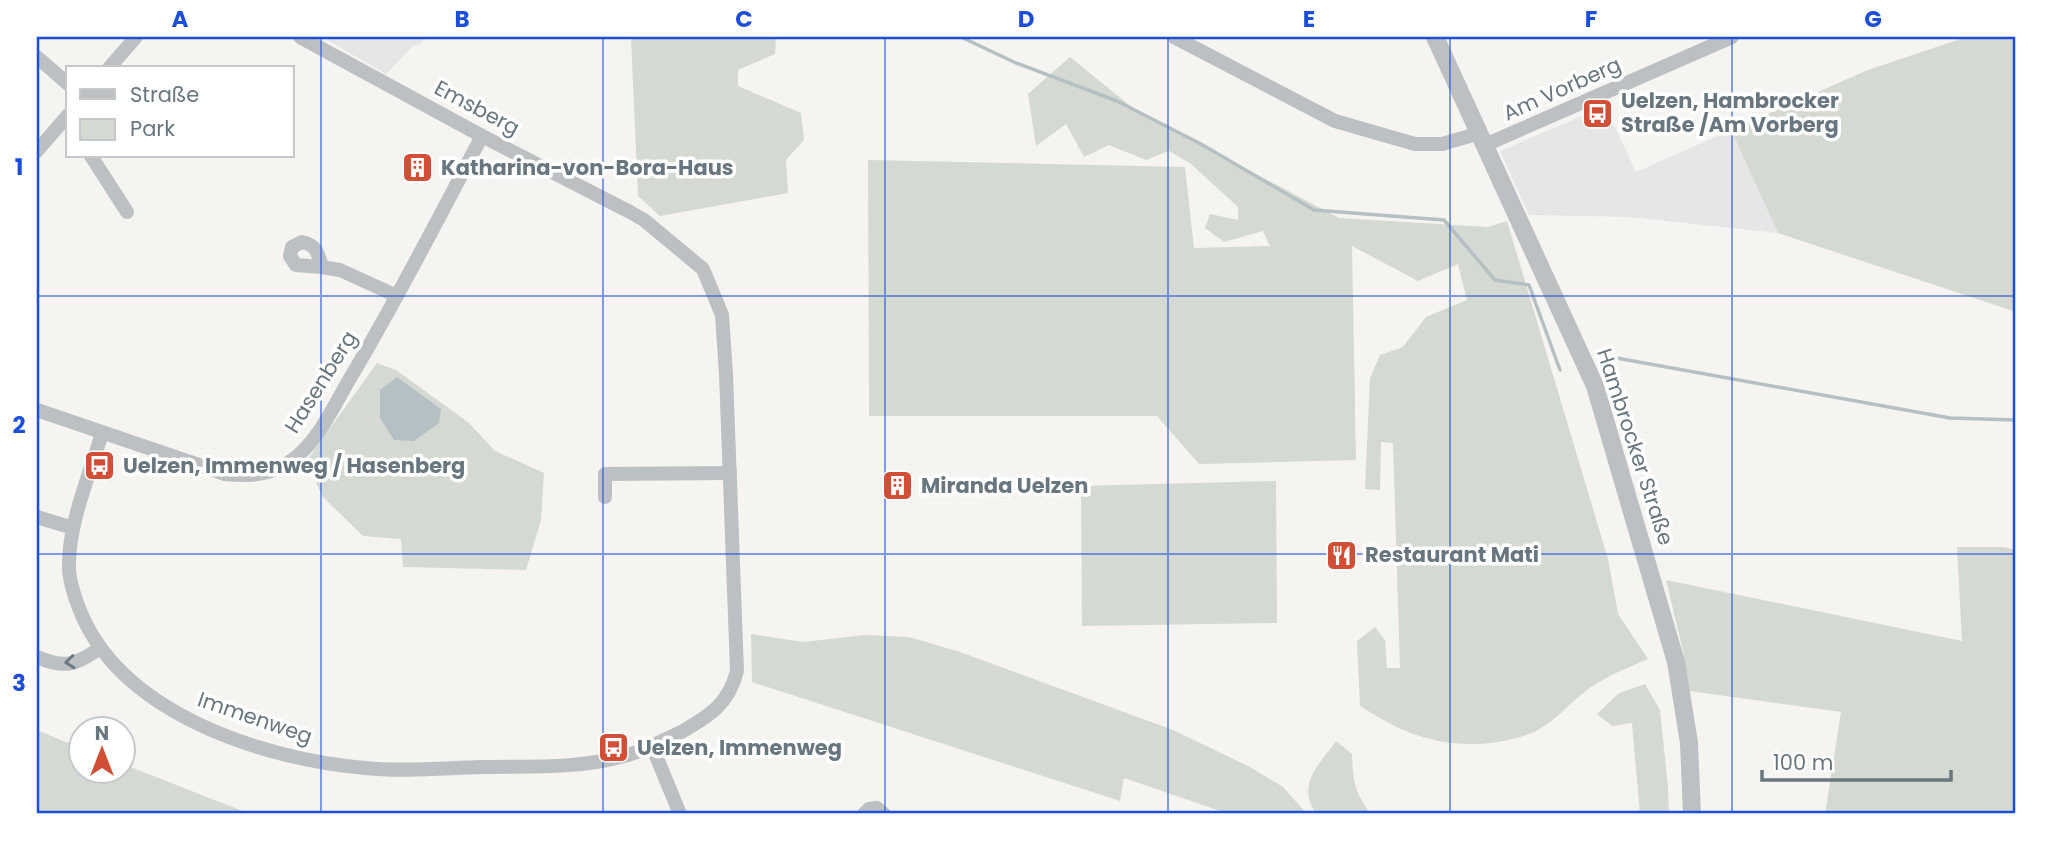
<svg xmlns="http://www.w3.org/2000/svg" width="2053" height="851" viewBox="0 0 2053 851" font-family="Poppins,sans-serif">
<rect width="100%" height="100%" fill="#f5f4f1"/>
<!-- built -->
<g fill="#e5e6e5">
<path d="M322,37H427L419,45H414L386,74Z"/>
<path d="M1605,106L1636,172L1731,130L1778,233L1630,217L1529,215L1500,151Z"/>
</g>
<!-- green -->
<g fill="#d4d9d1">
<path d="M631,37H776L775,54L738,70V86L801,113L804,140L786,160L788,193L660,216L638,196Z"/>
<path d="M1966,37H2016V312L1778,233L1731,130L1868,70Z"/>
<path d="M1070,57L1134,109L1339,218L1488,227L1507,221L1608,559L1618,614L1648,659C1625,669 1601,678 1582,694C1567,706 1554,722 1536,731C1494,750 1439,748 1397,727C1384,721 1372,713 1360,706L1357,641L1375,627L1385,640L1387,668H1400L1393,443L1381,442L1380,490L1365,489L1370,378L1380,355L1403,347L1426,317L1467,300L1458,264L1418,281L1352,246L1356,460L1199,464L1157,416H869L868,160L1185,167L1194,248L1270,246L1263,231L1224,242L1205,228L1210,214L1238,220V207L1191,164L1169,151L1146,160L1109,145L1084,157L1066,124L1036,146L1028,94Z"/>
<path d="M377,363L396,370L469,423L495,451L544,473L541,520L526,570L403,567L401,539L363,536L322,496L307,460Z"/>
<path d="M1276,481L1277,623L1082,626L1081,486Z"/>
<path d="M1957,547H2004L2016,550V814H1825L1841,712L1689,691L1683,651L1666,580L1962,641Z"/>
<path d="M751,634L803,642L865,635L909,637L960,652L1173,730L1250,767L1283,787L1307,814H1229L1124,778L1120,801L752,682Z"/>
<path d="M1645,684L1660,710L1668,787L1669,814H1640L1632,723L1612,726L1597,714L1619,693Z"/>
<path d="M37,730L80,748V770H122L123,764L250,814H37Z"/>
<path d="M1336,741L1352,754C1353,781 1354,792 1371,814H1316C1296,784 1319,765 1336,741Z"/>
</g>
<!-- water -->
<path fill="#b4c0c3" d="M397,377L441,409L439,423L414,441L394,440L380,418V390Z"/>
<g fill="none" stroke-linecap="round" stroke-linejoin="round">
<!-- stream -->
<g stroke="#b4c0c3" stroke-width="3.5">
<path d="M961,37L1016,63L1117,101L1201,144L1314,210L1444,220L1495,280L1529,285L1560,370"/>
<path d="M1611,357L1950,418L2016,420"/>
</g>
<!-- minor -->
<g stroke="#bcc0c3" stroke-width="14">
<path d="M1174,37L1335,121L1415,144H1442L1480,133"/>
<path d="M37,57L68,84"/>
<path d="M109,68L136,37"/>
<path d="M1485,145L1732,37"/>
<path d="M37,151L68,115"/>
<path d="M91,156L127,212"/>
<path d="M322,267L296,265L290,256L292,247L302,242C317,245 318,254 322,267L340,270L397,296"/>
<path d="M37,410L225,474C251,477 273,475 295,458C319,439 334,406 349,380C397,300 439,217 482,136"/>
<path d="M102,433C90,474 68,524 69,567C69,580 74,595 79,608C119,713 262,759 365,768C404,772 444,768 482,767C527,766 576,769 620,757C642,752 662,741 683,731C711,715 729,703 737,671L726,374L722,315L703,269L644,220L630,212L482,136L300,37"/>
<path d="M605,497V474L730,473"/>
<path d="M37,517L73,528"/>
<path d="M37,657C65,669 76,665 100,648"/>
<path d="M652,746L680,814"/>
<path d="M864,814L869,809L877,808L884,814"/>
</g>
<!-- tertiary -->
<path stroke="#bcc0c3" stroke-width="18" d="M1435,37L1595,386L1676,662L1689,743L1692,814"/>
</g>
<!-- one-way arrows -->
<defs><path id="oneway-chevron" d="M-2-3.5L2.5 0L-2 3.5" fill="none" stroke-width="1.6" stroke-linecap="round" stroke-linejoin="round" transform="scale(1.75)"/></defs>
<use stroke="#67767f" href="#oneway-chevron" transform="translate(70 662) rotate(174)"/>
<!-- grid -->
<path fill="none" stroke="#1d4ed8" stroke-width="2" stroke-opacity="0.55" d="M321,37V814M603,37V814M885,37V814M1168,37V814M1450,37V814M1732,37V814M37,296H2016M37,554H2016"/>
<!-- icons -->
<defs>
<symbol id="bus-square" viewBox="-11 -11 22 22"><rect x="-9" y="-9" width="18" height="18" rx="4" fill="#d04f36" stroke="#fff"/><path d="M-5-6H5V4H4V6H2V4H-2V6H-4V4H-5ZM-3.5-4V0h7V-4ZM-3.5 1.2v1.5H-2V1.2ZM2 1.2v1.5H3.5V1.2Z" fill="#fff"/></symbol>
<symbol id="building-square" viewBox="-11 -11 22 22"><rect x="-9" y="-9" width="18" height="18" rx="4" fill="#d04f36" stroke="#fff"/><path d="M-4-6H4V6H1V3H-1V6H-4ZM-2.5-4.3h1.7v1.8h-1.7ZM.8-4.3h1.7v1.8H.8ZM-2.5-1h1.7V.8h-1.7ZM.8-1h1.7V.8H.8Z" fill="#fff"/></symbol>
<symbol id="restaurant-square" viewBox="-11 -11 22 22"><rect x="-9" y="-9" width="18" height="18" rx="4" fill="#d04f36" stroke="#fff"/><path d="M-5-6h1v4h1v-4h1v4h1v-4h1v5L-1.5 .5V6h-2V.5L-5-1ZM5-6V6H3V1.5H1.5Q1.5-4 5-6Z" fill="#fff"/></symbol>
</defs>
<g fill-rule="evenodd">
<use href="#bus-square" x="1580" y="96" width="35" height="35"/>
<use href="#building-square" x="400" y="150" width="35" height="35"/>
<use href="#bus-square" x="82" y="448" width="35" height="35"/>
<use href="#building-square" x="880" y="468" width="35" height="35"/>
<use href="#restaurant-square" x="1324" y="538" width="35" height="35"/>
<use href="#bus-square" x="596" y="730" width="35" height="35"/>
</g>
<g text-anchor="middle" stroke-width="7" stroke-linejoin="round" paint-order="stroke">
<!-- street labels -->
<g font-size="21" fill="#67767f" stroke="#fff">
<text transform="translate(1562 89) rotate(-24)" y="7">Am Vorberg</text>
<text transform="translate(477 108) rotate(28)" y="7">Emsberg</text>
<text transform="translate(321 382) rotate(-58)" y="7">Hasenberg</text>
<text transform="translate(1635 447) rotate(72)" y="7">Hambrocker Straße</text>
<text transform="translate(255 718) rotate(19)" y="7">Immenweg</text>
</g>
<!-- poi labels -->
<g font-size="21" font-weight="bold" fill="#67767f" stroke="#fff" text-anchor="start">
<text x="1621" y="108">Uelzen, Hambrocker<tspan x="1621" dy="24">Straße /Am Vorberg</tspan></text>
<text x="441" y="175">Katharina-von-Bora-Haus</text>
<text x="123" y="473">Uelzen, Immenweg / Hasenberg</text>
<text x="921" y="493">Miranda Uelzen</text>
<text x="1365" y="562">Restaurant Mati</text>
<text x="637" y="755">Uelzen, Immenweg</text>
</g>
</g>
<!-- border -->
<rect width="2053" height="851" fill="none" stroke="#ffffff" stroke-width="77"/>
<!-- legend -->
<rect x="66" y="66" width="228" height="91" fill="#ffffff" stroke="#c2c8cc" stroke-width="2"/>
<rect x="80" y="89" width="35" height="10" fill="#bcc0c3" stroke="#c2c8cc" stroke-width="2"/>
<text x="130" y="102" font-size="21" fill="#67767f">Straße</text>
<rect x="80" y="119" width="35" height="21" fill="#d4d9d1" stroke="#c2c8cc" stroke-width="2"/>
<text x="130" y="136" font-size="21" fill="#67767f">Park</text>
<!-- north arrow -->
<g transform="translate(102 750)"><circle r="33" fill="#ffffff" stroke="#c2c8cc" stroke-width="2"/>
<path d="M0-5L12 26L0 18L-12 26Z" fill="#d04f36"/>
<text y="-10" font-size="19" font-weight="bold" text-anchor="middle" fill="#67767f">N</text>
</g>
<!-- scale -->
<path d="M1762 770v10h189v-10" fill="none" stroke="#67767f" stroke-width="3.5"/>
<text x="1773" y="770" font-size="21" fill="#67767f" stroke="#ffffff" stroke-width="5" paint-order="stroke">100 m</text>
<rect x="38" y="38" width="1976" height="774" fill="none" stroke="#1d4ed8" stroke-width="2.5"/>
<g font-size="23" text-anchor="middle" font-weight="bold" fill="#1d4ed8">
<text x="180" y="27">A</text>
<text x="462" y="27">B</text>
<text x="744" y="27">C</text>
<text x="1026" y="27">D</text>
<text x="1309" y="27">E</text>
<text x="1591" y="27">F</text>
<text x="1873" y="27">G</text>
<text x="19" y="175">1</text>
<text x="19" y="433">2</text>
<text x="19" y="691">3</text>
</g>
</svg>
